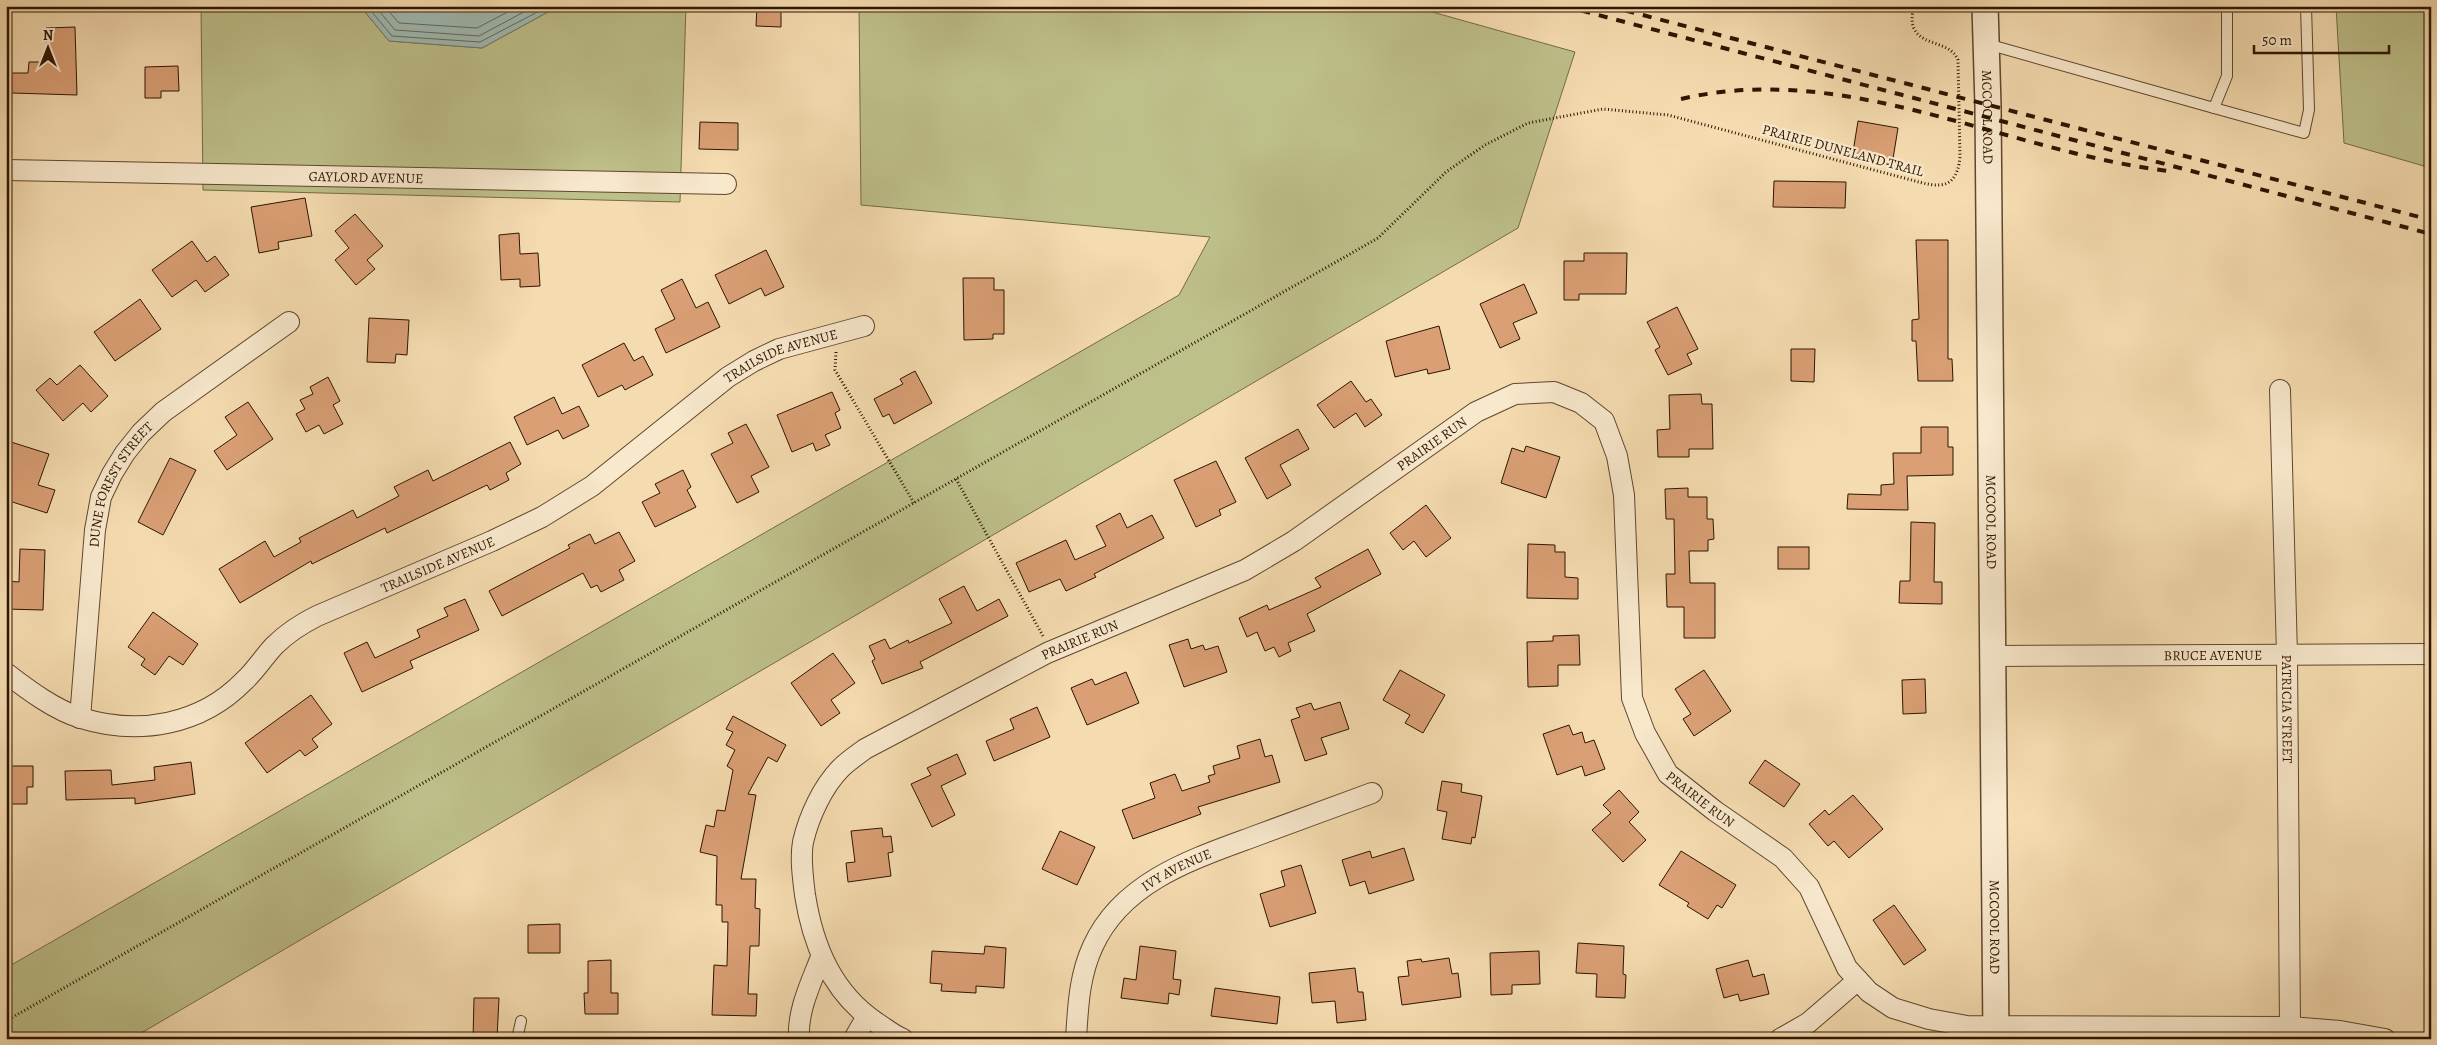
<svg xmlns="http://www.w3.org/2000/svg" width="2437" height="1045" viewBox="0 0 2437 1045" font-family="Alegreya,serif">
<rect width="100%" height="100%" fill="#f5dcb0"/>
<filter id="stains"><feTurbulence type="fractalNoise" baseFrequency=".004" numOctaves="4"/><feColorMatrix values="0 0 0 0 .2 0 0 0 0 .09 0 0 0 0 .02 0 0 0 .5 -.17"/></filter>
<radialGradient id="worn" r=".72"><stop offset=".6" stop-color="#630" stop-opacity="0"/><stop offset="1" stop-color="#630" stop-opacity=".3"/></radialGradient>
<!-- green -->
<g fill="#bec08a" stroke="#766a46">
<path d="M201,6H360L389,41L482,48L559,6H686L680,202L203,190Z"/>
<path d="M859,6H1411L1575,52L1518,228L131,1039H6V968L1179,295L1210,237L861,205Z"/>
<path d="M2336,6H2431V168L2344,143Z"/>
</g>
<!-- water -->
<path fill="#9fbab4" stroke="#72786c" d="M360,6H559L482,48L389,41Z"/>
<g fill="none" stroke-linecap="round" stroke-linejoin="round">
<!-- shore -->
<g stroke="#67685a" stroke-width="1">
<path d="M367,6L392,36L480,42L549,6"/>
<path d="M375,6L395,30L479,36L535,6"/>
<path d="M384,6L399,23L477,28L519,6"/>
</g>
</g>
<!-- building -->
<g fill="#da9f75" stroke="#2f1501">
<path d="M757,6H781V27L756,26Z"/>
<path d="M75,27L77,95L12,93V73H28L29,62H48L46,28Z"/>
<path d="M178,66L179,91H161V98H145V67Z"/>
<path d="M1858,121L1898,128L1892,165L1852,158Z"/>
<path d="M700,122L738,123V150L699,149Z"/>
<path d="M1774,181L1846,182L1845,208L1773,207Z"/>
<path d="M305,198L312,236L278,242L279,249L259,253L251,207Z"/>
<path d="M355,214L383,246L367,260L375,269L356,285L335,260L349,248L335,231Z"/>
<path d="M519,233L520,254L538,253L540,286L520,287V279L501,280L499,235Z"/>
<path d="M1916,240H1948V359H1952L1953,381H1918L1916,341H1912V320L1919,319Z"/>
<path d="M192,241L207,262L215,256L229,275L205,292L196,280L172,297L152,270Z"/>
<path d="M766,250L784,287L765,296L761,288L729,304L715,275Z"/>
<path d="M1584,253H1627L1626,294H1579V300H1564V261H1584Z"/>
<path d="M963,278H994V290H1004V334H993V339L964,340Z"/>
<path d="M682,279L696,308L708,302L720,327L666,353L655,329L675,319L661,290Z"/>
<path d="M1524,284L1537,313L1513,323L1520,339L1500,348L1480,304Z"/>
<path d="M140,299L161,329L115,361L94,332Z"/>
<path d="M1677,307L1698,349L1687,354L1692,364L1668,375L1655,350L1660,347L1647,322Z"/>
<path d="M369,318L409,320L407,355L396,354L395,363L367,362Z"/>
<path d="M1439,326L1450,369L1428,374L1427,369L1395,377L1386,341Z"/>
<path d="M624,343L634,361L643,356L653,375L625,390L622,385L598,397L582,365Z"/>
<path d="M1791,349H1815L1814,382L1791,381Z"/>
<path d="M80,365L108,396L91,412L83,403L63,421L36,390L50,378L57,385Z"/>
<path d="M915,371L932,403L894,424L889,414L883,417L874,399L903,384L900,379Z"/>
<path d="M328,377L340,401L333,405L343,424L324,434L319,425L306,432L296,414L305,409L300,400L313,394L310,387Z"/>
<path d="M1351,381L1366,402L1371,399L1382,415L1365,427L1356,413L1334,428L1317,405Z"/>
<path d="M832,392L840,410L835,413L841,428L825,435L830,445L816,451L813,443L792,452L777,415Z"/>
<path d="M1701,394L1702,404H1712L1713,449H1689V457H1658L1657,430L1670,429L1669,395Z"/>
<path d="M554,397L562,414L579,406L589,426L563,439L558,430L527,445L514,417Z"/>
<path d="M248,402L273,439L227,470L214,451L237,435L225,417Z"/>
<path d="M746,424L769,467L751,476L759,492L737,503L711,454L733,443L728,433Z"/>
<path d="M1921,427H1948V447H1953V475L1907,476L1908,510L1847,509L1848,494L1881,495V485L1894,484L1893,453H1921Z"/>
<path d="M1298,429L1309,449L1280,465L1291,485L1267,499L1245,458Z"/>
<path d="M11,442L49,454L38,485L55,490L47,513L6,500V455Z"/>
<path d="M510,442L521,464L506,473L509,480L490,490L487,485L387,533L385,528L312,564L311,561L240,603L219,569L265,541L274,557L301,542L299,538L353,510L357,518L399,496L394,487L428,470L433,481Z"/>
<path d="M1526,446L1560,457L1546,498L1501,483L1512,448L1524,452Z"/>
<path d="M170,458L196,470L163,535L138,522Z"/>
<path d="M1216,461L1236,502L1219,510L1221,515L1196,527L1174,480Z"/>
<path d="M683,470L691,487L687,490L696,507L655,527L642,502L660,493L655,484Z"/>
<path d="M1688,488V497H1707V519H1713L1714,539L1708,540V551H1689L1690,583H1715V638H1684V607H1667L1666,574H1675L1674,519H1666L1665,489Z"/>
<path d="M1426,505L1451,538L1426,557L1414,541L1403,550L1390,533Z"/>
<path d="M1120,513L1127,528L1152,515L1164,538L1094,574L1096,577L1066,591L1060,579L1029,592L1016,563L1066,540L1075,560L1106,546L1096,526Z"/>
<path d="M1911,522L1935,523L1934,582H1942V604L1899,603L1900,581H1910Z"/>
<path d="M619,532L635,561L619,570L624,580L601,592L597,585L591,588L583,573L502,616L489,591L570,548L568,545L590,534L595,544Z"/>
<path d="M1528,544L1555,545V552H1565V577L1578,578V599L1527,598Z"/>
<rect x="1778" y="547" width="31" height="22"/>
<path d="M20,549L45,550L43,610L6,609V581L19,582Z"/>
<path d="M1368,549L1381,574L1307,614L1315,631L1288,643L1291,651L1279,657L1274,647L1265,651L1257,632L1247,637L1239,618L1267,605L1269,610L1321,587L1315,578Z"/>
<path d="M964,586L977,611L999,599L1008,616L920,662L923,668L882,684L872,661L875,659L869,646L885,639L890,649L908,640L909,643L952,623L939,599Z"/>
<path d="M465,599L479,630L410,661L413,668L362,692L344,653L367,642L375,658L420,637L417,630L448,616L444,608Z"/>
<path d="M153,612L198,644L183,665L169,656L155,675L141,665L145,659L128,647Z"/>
<path d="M1579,635L1580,665H1558V686L1528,687L1527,642L1553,641V636Z"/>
<path d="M1188,639L1191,649L1203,645L1205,650L1218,646L1227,672L1184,687L1169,645Z"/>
<path d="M833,653L855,683L831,700L840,713L821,726L791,683Z"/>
<path d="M1400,670L1445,695L1423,733L1405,723L1410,715L1383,700Z"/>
<path d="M1704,670L1731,711L1694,736L1683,719L1691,714L1675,689Z"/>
<path d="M1126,672L1139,703L1087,725L1071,688L1092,679L1095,685Z"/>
<path d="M1925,679L1926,713L1903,714L1902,680Z"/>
<path d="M311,695L332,724L312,739L318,747L305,756L300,750L267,773L245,743Z"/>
<path d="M1340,702L1349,729L1321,738L1327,754L1305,761L1291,720L1300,717L1296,708L1311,703L1314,710Z"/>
<path d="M1037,707L1050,737L994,761L986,741L1014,729L1010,719Z"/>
<path d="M733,716L786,745L777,762L768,757L748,794L756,795L741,879H756L755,908L760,909L759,946H750L748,994H757L756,1016L712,1015L714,965L727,966L728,922H722V905H716L717,856L700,852L706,825L714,827L717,810L725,811L733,770L727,766L735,750L726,745L733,732L726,729Z"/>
<path d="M1569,725L1573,735L1582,732L1585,743L1594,740L1605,769L1585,776L1582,766L1557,775L1543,734Z"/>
<path d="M1260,739L1265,757L1272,755L1280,782L1198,807L1201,814L1133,839L1122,810L1155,798L1150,783L1175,774L1182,791L1210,782L1208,776L1215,774L1213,766L1240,758L1237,746Z"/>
<path d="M957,754L966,774L941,786L955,815L932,827L911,784L931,775L927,768Z"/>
<path d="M1765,760L1800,784L1784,807L1749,783Z"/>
<path d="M191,762L195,794L135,804V798L66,800L65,771L111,770L112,785L155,780L154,767Z"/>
<path d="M6,766H33V787H27V804H6Z"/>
<path d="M1442,781L1462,784L1461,792L1482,796L1475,838L1472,837L1471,844L1442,839L1447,812L1437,810Z"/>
<path d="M1619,790L1639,812L1629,822L1646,840L1623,862L1592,830L1611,813L1603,805Z"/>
<path d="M1853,795L1883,829L1849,858L1834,841L1828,846L1809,824L1825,810L1829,815Z"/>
<path d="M882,828L883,837L891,836L893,852L888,853L891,876L848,882L846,863L855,862L851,831Z"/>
<path d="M1060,831L1095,847L1077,885L1042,869Z"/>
<path d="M1404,848L1414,880L1369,894L1365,881L1350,886L1342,860L1370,851L1372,858Z"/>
<path d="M1681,851L1736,885L1722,908L1717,905L1708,919L1687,906L1689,903L1659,885Z"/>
<path d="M1301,865L1316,913L1270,927L1260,894L1285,886L1281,871Z"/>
<path d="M1894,905L1926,950L1904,965L1873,920Z"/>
<path d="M560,924V953H528V925Z"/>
<path d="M1578,943L1624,946L1623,974L1626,975L1625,998L1596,997L1597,974L1576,973Z"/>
<path d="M985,946L1006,948L1004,988L976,986V993L941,991L942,984L930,983L932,951L984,954Z"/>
<path d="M1140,946L1176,951L1173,979L1181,980L1179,995L1169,993L1168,1004L1121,998L1124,978L1136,980Z"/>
<path d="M1539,951L1540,984L1512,985V994L1491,995L1490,953Z"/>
<path d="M1449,958L1452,974L1458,973L1461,997L1402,1005L1398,977L1409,976L1407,961L1421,959L1422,962Z"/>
<path d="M611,960V993H618V1014H585L584,993H588V961Z"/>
<path d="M1748,960L1753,977L1764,974L1769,994L1740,1001L1738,994L1724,998L1716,969Z"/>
<path d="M1355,968L1358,992H1363L1366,1020L1337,1023L1335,1001L1312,1003L1309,973Z"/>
<path d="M1215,988L1280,997L1277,1024L1211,1016Z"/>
<path d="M474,998H499L497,1039H473Z"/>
</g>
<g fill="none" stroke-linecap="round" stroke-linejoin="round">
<defs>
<g id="service">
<path d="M1987,44L2214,108L2227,76V6"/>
<path d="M2214,108L2304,133L2309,110L2306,6"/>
<path d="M517,1039L521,1021"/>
</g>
<g id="minor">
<path id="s1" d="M6,170L726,184"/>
<path id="s2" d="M2280,390L2287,656L2290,1027"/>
<path id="s3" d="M1994,656L2431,654"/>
<path id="s4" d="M6,673C28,690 55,710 81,718C139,736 201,725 244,681C255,671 263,658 274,646C287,633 301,624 317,616L492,541L542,517L592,486L728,377L754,361L779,349L864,326"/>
<path id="s5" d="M80,718L95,530L101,497L112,474L125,453L141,433L163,412L289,322"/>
<path d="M799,1039C797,1011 811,983 821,957"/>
<path d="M854,1039L867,1016"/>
<path id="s6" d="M903,1039C893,1035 885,1028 877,1023C832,993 813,946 805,895C803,879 800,858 803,842C809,816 823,786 841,768C848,761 857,755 865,749L1047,653L1245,570L1294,541L1476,412L1515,394L1554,392L1581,403L1604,421L1617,456L1624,495L1632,698L1645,733L1668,774L1715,811L1783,858L1809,887L1847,968L1869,992L1893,1008L1929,1019L1967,1026L2290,1027L2340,1031L2385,1039"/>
<path id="s7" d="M1076,1039C1078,1007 1079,976 1093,946C1123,880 1196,858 1258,835C1296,821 1334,807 1372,793"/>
<path d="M1780,1039L1808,1023L1858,980"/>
</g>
<g id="tertiary">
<path id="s8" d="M1985,6L1988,106L1996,1039"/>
</g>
</defs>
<!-- service casing -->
<use href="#service" stroke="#60472d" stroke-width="12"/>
<!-- minor casing -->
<use href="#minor" stroke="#60472d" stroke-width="22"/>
<!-- tertiary casing -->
<use href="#tertiary" stroke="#60472d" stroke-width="28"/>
<!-- path -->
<g stroke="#2f1501" stroke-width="3" stroke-dasharray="1 2.5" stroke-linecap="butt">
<path d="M836,352L835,370L914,503"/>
<path d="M956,479L1043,636"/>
<path d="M6,1021L1378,238L1446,172L1485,145L1528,123L1603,109L1668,115L1900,177C1929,184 1956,198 1960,157L1958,60C1950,40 1920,47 1913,26C1911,20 1913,12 1913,6"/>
</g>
<!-- service -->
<use href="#service" stroke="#f8e8cc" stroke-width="10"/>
<!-- minor -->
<use href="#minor" stroke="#f8e8cc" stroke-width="20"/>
<!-- tertiary -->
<use href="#tertiary" stroke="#f8e8cc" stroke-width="25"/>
<!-- rail -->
<g stroke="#2f1501" stroke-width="4" stroke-dasharray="9 9" stroke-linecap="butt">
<path d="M1564,6L2431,234"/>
<path d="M1608,6L2431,220"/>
<path d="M1681,99C1848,60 2006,152 2169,171"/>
</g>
</g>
<g text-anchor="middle" stroke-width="4.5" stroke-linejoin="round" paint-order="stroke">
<!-- street labels -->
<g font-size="14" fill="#2f1501" stroke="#f8e8cc">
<text dy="5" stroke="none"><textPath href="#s8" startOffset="111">MCCOOL ROAD</textPath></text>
<text transform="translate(1843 150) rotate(15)" y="5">PRAIRIE DUNELAND TRAIL</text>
<text dy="5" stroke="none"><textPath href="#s1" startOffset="360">GAYLORD AVENUE</textPath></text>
<text dy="5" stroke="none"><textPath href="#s4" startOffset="899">TRAILSIDE AVENUE</textPath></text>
<text dy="5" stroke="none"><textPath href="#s6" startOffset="996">PRAIRIE RUN</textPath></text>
<text dy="5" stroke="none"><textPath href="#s5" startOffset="241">DUNE FOREST STREET</textPath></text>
<text dy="5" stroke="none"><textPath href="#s8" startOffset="516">MCCOOL ROAD</textPath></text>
<text dy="5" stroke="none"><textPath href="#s4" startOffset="494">TRAILSIDE AVENUE</textPath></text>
<text dy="5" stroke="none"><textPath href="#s6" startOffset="591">PRAIRIE RUN</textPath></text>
<text dy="5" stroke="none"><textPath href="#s3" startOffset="219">BRUCE AVENUE</textPath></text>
<text dy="5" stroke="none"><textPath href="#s2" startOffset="319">PATRICIA STREET</textPath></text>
<text dy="5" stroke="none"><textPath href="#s6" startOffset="1596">PRAIRIE RUN</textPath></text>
<text dy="5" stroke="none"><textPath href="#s7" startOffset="211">IVY AVENUE</textPath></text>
<text dy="5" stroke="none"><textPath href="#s8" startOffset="921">MCCOOL ROAD</textPath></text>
</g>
</g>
<!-- margin -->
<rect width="2437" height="1045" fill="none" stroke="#f5dcb0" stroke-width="25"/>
<rect x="8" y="8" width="2422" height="1030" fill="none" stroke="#2f1501" stroke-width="2.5"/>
<rect x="12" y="12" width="2412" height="1020" fill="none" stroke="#2f1501"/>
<!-- north arrow -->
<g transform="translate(48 48)" stroke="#f8e8cc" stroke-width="4" paint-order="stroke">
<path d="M0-4L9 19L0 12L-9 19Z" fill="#2f1501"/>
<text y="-8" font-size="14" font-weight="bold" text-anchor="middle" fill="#2f1501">N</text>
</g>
<!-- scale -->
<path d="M2254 45v8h135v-8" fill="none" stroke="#2f1501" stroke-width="2.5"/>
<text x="2262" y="45" font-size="15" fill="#2f1501" stroke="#f8e8cc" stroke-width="4" paint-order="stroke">50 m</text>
<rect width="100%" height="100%" filter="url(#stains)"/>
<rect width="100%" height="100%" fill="url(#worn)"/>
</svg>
